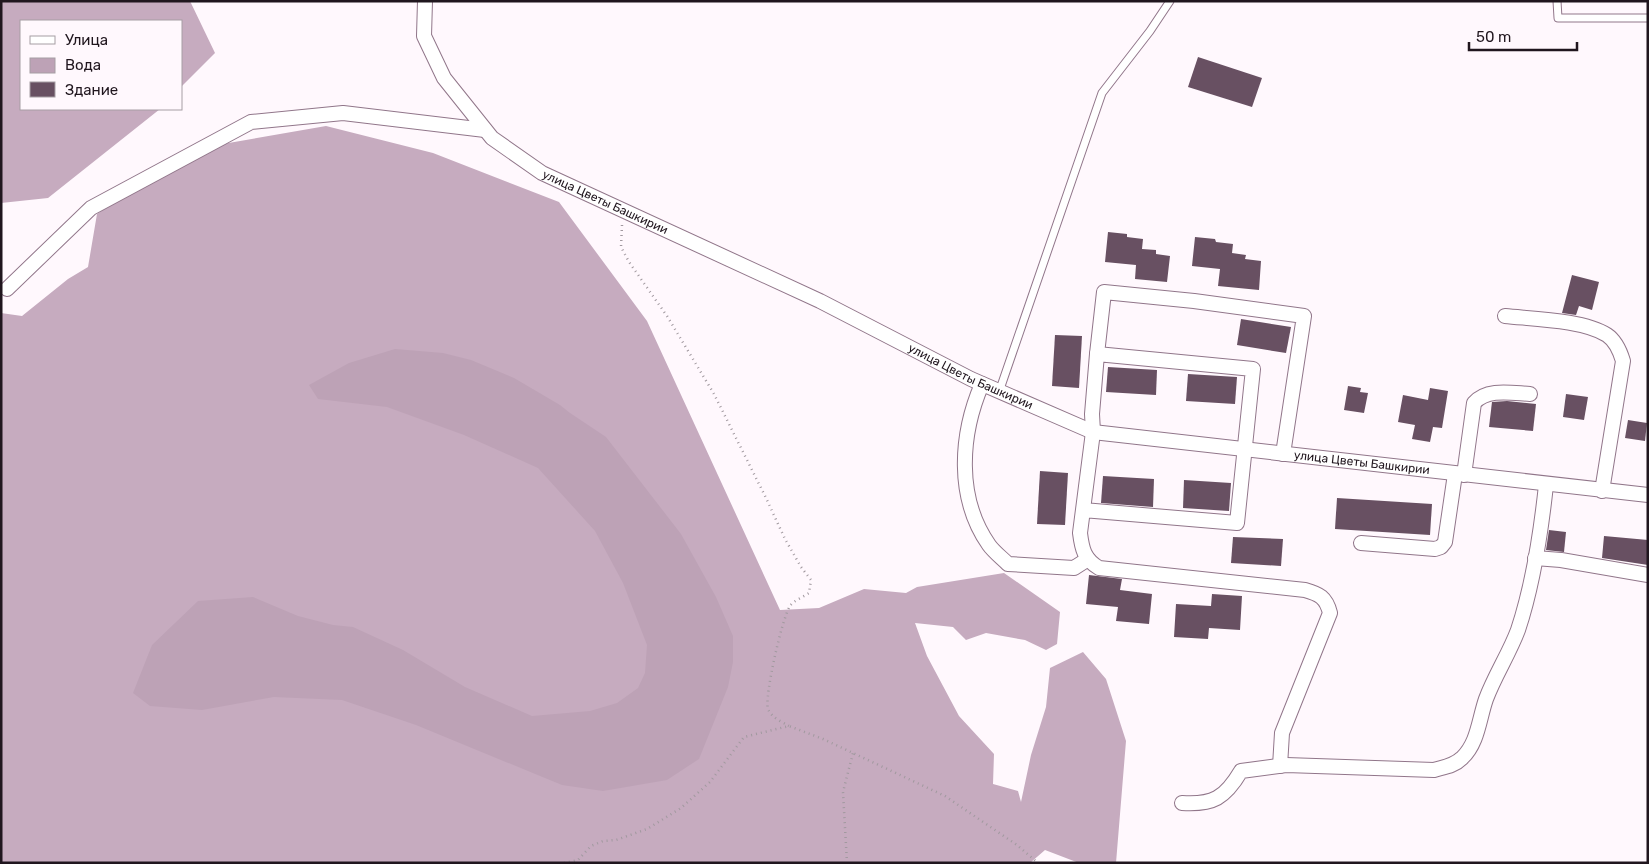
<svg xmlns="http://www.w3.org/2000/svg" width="1649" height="864" viewBox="0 0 1649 864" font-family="Rubik,sans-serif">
<rect width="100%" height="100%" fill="#fff8fd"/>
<!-- forest -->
<g fill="#c6abbf">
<path d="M1,1H190L215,53L181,87V21H21V109H160L48,198L1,203Z"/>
<path d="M326,126L433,153L559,202L647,321L780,610L819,608L864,589L906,593L917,587L1004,573L1060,612L1057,644L1046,650L1025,640L986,633L966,640L953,627L915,623L927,656L959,716L994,754L993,784L1018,791L1021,802L1031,755L1046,707L1050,668L1083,652L1106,679L1126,741L1116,863H1079L1045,850L1030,863H1V313L22,316L68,279L88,267L97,214L194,149Z"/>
</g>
<!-- water -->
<path fill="#bda2b6" d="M395,349L443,353L471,360L514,378L560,405L570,413L606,437L681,534L716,597L733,636V662L728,687L699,759L667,780L603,791L562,785L416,725L342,700L274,697L202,710L150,706L133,693L152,645L198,601L253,597L298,616L333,625L353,627L403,650L465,687L532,716L590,711L617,703L638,688L645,673L647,645L623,583L595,531L538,468L464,435L387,407L318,399L309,385L349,363Z"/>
<!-- building -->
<g fill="#685062">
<path d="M1198,57L1262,78L1252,107L1188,87Z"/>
<path d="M1108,232L1127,234V237L1143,239L1142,249L1156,250V254L1170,256L1167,282L1135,279L1136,265L1105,262Z"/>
<path d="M1195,237L1215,239L1216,242L1233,244L1232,253L1246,255L1245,259L1261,261L1259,290L1218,286L1220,269L1192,266Z"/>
<path d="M1572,275L1599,282L1592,310L1579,306L1576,315L1562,313Z"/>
<path d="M1241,319L1291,327L1286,353L1237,345Z"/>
<path d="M1055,335L1082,336L1079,388L1052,386Z"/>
<path d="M1108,367L1157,370L1156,395L1106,392Z"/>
<path d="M1188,374L1237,377L1235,404L1186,401Z"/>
<path d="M1348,386L1361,388L1360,392L1368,393L1364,413L1344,410Z"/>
<path d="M1430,388L1448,391L1442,428L1433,427L1430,442L1412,439L1415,425L1398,422L1403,395L1428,400Z"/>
<path d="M1566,394L1588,397L1584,420L1563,417Z"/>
<path d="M1507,401L1536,404L1533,431L1489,427L1492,402Z"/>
<path d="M1628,420L1647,423L1645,441L1625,438Z"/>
<path d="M1040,471L1068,473L1065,525L1037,524Z"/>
<path d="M1103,476L1154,479L1153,507L1101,503Z"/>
<path d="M1184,480L1231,483L1229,511L1183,508Z"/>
<path d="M1337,498L1432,504L1430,535L1335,529Z"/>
<path d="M1549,530L1566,532L1564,552L1546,550Z"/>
<path d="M1604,536L1648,540V565L1602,558Z"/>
<path d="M1233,537L1283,539L1281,566L1231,563Z"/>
<path d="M1089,575L1122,579L1120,590L1152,594L1149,624L1116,621L1118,607L1086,604Z"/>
<path d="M1212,594L1242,596L1240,630L1209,628L1208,639L1174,637L1176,604L1211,606Z"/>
</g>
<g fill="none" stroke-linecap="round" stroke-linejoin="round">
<defs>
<g id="service">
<path d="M1557,1L1558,18H1648"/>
<path d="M999,392L1102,93L1150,31L1170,1"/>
</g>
<g id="minor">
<path id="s1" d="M425,1L424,36L444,78L492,138L542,173L820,301L971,379L1093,432L1648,495"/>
<path d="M7,289L91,208L251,122L343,113L485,130"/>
<path d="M1505,316C1533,319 1584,320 1607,335C1616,341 1620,351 1623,361L1602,491"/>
<path d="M1097,354L1104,292L1194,301L1304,316L1283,454"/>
<path d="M982,384C960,435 956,498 989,545C994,552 1002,558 1008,564L1074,568L1088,559"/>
<path d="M1464,475L1474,403C1487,388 1511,393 1530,394"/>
<path d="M1083,510L1237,523L1253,369L1097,354L1092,414L1093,432L1080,533C1082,549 1084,559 1099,568L1305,590C1319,594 1326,597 1330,613L1282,733L1280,766"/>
<path d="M1361,543L1435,549L1441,547L1445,542L1455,474"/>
<path d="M1535,558L1561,560L1648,575"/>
<path d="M1182,803C1213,805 1225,798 1241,771L1286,765L1434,770C1444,767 1454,766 1462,758C1478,743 1479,719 1486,699C1495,675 1509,654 1518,630C1533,585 1541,532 1546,485"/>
</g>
</defs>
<!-- service casing -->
<use href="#service" stroke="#91768a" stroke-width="9"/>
<!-- minor casing -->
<use href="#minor" stroke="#91768a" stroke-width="16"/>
<!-- path -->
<g stroke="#a1999f" stroke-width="2.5" stroke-dasharray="1 4" stroke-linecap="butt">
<path d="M622,225L621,247L629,262L667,316L714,394L766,498L785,539L801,567L811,580L809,593C803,597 793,601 790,606C782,618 764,698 768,709C772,718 782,722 789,726"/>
<path d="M564,863L578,860L591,846L603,841L616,840L647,829L681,808L710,782L744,737L789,726L823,739L945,796L1017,845L1038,863"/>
<path d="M847,863L843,792L853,753"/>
</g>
<!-- service -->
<use href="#service" stroke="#fff" stroke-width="7"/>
<!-- minor -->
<use href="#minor" stroke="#fff" stroke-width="14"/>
</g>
<g text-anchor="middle" stroke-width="5" stroke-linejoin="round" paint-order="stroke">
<!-- street labels -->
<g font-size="12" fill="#20161e" stroke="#fff8fd">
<text dy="4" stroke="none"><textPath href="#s1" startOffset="289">улица Цветы Башкирии</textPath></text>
<text dy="4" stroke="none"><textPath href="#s1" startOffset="694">улица Цветы Башкирии</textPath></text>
<text dy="4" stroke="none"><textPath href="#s1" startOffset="1099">улица Цветы Башкирии</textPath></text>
</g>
</g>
<!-- border -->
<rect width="1649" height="864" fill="none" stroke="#20161e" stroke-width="5"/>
<!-- legend -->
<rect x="20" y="20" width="162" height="90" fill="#fff8fd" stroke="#a69ea4"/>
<rect x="30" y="36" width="25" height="8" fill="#ffffff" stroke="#a69ea4"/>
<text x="65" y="45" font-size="15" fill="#20161e">Улица</text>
<rect x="30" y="58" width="25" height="15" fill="#bda2b6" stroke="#a69ea4"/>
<text x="65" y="70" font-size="15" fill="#20161e">Вода</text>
<rect x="30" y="82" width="25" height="15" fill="#685062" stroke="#a69ea4"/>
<text x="65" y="95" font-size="15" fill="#20161e">Здание</text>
<!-- scale -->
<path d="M1469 42v8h108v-8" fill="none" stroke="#20161e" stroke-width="2.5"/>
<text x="1476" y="42" font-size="15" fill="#20161e" stroke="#fff8fd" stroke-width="4" paint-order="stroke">50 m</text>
</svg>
